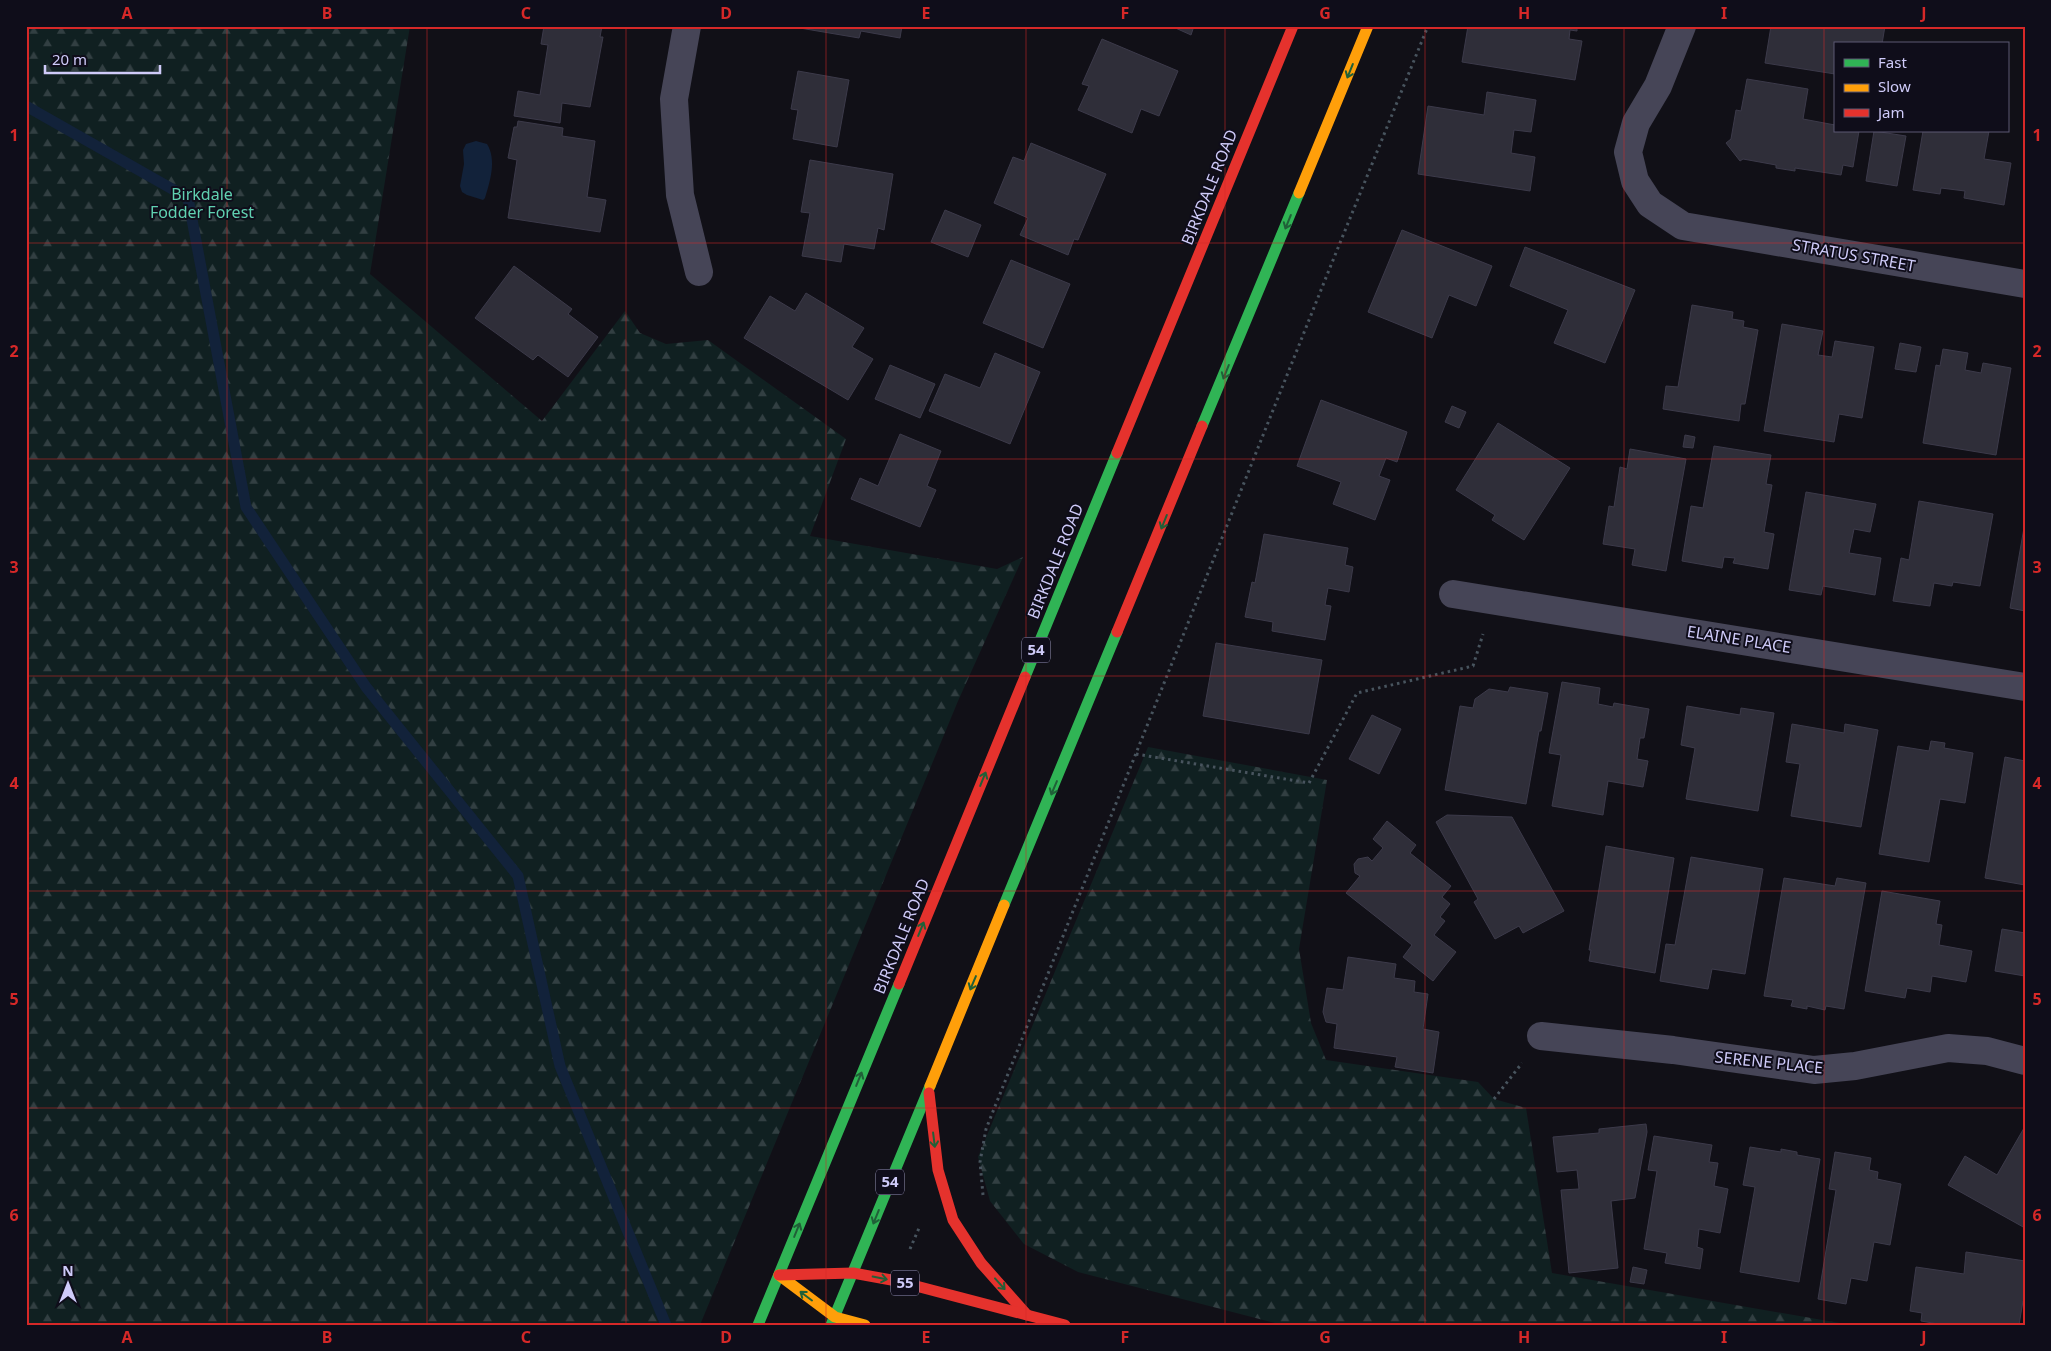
<svg xmlns="http://www.w3.org/2000/svg" width="2051" height="1351" viewBox="0 0 2051 1351" font-family="'Noto Sans',sans-serif">
<defs>
<pattern id="forest-firs" width="22" height="20" patternUnits="userSpaceOnUse" patternTransform="scale(1.25)"><rect width="22" height="20" fill="#102021"/><path d="M5 1l3.5 6h-7zM16 11l3.5 6h-7z" fill="#323f42"/></pattern>
</defs>
<rect width="100%" height="100%" fill="#111017"/>
<!-- forest -->
<g fill="url(#forest-firs)">
<path d="M26,26H410L370,274L542,421L625,311L640,333L666,344L708,340L846,439L810,536L997,569L1023,557L958,701L700,1325H26Z"/>
<path d="M1148,747L1327,780L1299,949L1311,1023L1326,1060L1478,1082L1494,1099L1526,1108L1552,1273L1851,1325H1283L1078,1272L1024,1244L990,1201L978,1157Z"/>
</g>
<!-- water -->
<path fill="#12223a" d="M476,141L487,144C497,160 490,182 485,198L483,200L467,195L462,192L460,186L464,164L463,150L466,144Z"/>
<g fill="none" stroke-linecap="round" stroke-linejoin="round">
<!-- stream -->
<path stroke="#12223a" stroke-width="11" d="M26,106L188,198L246,507L366,687L518,876L560,1066L666,1325"/>
</g>
<!-- building -->
<g fill="#2f2e39" stroke="#3c3a4a">
<path d="M544,26H602L600,37H603L590,107L562,103L560,123L514,116L518,91L540,95L548,45L541,44Z"/>
<path d="M788,26H902L900,38L861,31L859,38Z"/>
<path d="M1171,26H1194L1191,35Z"/>
<path d="M1468,26H1577V31L1570,30L1569,39L1582,41L1575,80L1462,62Z"/>
<path d="M1771,26L1782,27L1885,26L1882,44H1835V74L1765,63Z"/>
<path d="M1102,39L1178,71L1159,116L1141,109L1132,133L1078,110L1089,86L1082,84Z"/>
<path d="M798,71L849,80L837,147L793,139L798,110L791,109Z"/>
<path d="M1747,79L1808,89L1803,119L1835,125V131H1859L1853,167L1843,165L1841,175L1795,168V171L1776,168V165L1743,159L1740,161L1726,143L1731,139L1736,110L1741,111Z"/>
<path d="M1487,92L1536,100L1531,132L1514,130L1511,153L1535,157L1530,191L1418,174L1428,106L1484,115Z"/>
<path d="M518,121L563,128L562,136L595,141L587,197L606,200L600,232L508,218L517,160L508,158L514,127H517Z"/>
<path d="M1874,131L1906,136L1897,186L1866,181Z"/>
<path d="M1923,131H1989L1984,159L2011,163L2004,205L1964,198L1965,191L1941,188L1940,194L1913,190Z"/>
<path d="M1031,143L1106,174L1078,240L1074,239L1068,255L1020,235L1028,218L994,203L1013,157L1024,161Z"/>
<path d="M810,160L893,174L884,230L878,228L874,249L844,244L841,262L802,256L810,213L801,212Z"/>
<path d="M945,210L981,225L968,257L931,242Z"/>
<path d="M1402,230L1492,266L1476,306L1449,295L1432,338L1368,312Z"/>
<path d="M1525,247L1635,290L1605,363L1554,343L1568,310L1510,286Z"/>
<path d="M1011,260L1070,284L1043,348L983,323Z"/>
<path d="M514,266L572,309L568,314L598,337L568,377L538,355L533,360L475,318Z"/>
<path d="M806,293L864,328L852,347L873,359L848,400L744,338L770,296L795,311Z"/>
<path d="M1692,305L1733,312L1732,319L1744,321L1743,327L1758,330L1745,404H1741L1739,421L1663,409L1666,386L1678,387Z"/>
<path d="M1782,324L1823,331L1818,355L1832,357L1835,341L1874,347L1862,418L1839,414L1834,442L1764,431Z"/>
<path d="M1900,343L1921,347L1916,372L1895,369Z"/>
<path d="M1943,349L1968,353L1965,370L1981,373L1983,363L2011,368L1996,455L1923,443L1936,365L1940,366Z"/>
<path d="M995,353L1040,372L1010,444L929,411L945,374L980,388Z"/>
<path d="M890,365L935,384L920,418L875,399Z"/>
<path d="M1321,400L1407,432L1397,462L1386,458L1379,476L1390,480L1375,520L1333,504L1341,482L1297,466Z"/>
<path d="M1452,406L1466,412L1459,428L1445,422Z"/>
<path d="M1498,423L1570,468L1524,540L1492,520L1495,515L1456,490Z"/>
<path d="M900,434L941,451L927,486L936,490L920,527L851,499L860,478L878,486Z"/>
<path d="M1685,435L1695,437L1693,448L1683,447Z"/>
<path d="M1714,446L1771,455L1766,484L1772,485L1764,532L1774,534L1768,569L1733,563L1735,558L1724,557L1722,568L1682,561L1691,506L1703,508Z"/>
<path d="M1630,449L1686,459L1666,571L1632,565L1635,549L1603,544L1609,506L1614,507L1620,467L1627,469Z"/>
<path d="M1806,492L1876,504L1870,532L1854,529L1849,553L1881,558L1875,595L1823,586L1821,595L1789,590Z"/>
<path d="M1919,501L1993,514L1980,586L1953,582L1952,586L1934,583L1930,606L1893,601L1901,558L1909,560Z"/>
<path d="M2025,522V611L2010,608Z"/>
<path d="M1264,534L1348,548L1345,565L1353,567L1349,592L1328,588L1325,605L1331,606L1325,640L1272,631L1273,622L1245,617L1252,582L1255,583Z"/>
<path d="M1216,643L1322,660L1309,734L1203,716Z"/>
<path d="M1562,682L1600,688L1598,704L1613,707L1614,703L1649,709L1644,738H1640L1637,759L1648,761L1643,787L1608,781L1603,815L1552,806L1561,755L1549,753Z"/>
<path d="M1510,687L1548,693L1541,731H1539L1526,804L1445,790L1460,706L1473,708L1475,699L1489,689L1508,692Z"/>
<path d="M1687,706L1740,715L1741,708L1774,713L1758,811L1686,799L1695,748L1681,745Z"/>
<path d="M1372,715L1401,729L1379,774L1349,759Z"/>
<path d="M1792,724L1844,733L1845,724L1878,730L1861,827L1791,816L1800,764L1786,762Z"/>
<path d="M1931,741L1945,743L1944,748L1973,753L1965,803L1940,799L1929,862L1879,854L1898,746L1929,751Z"/>
<path d="M2005,757L2025,761V885L1985,878Z"/>
<path d="M1447,815L1512,817L1564,911L1523,933L1519,926L1495,939L1474,902L1478,899L1436,822Z"/>
<path d="M1387,821L1416,845L1410,853L1451,886L1442,897L1450,904L1440,917L1445,921L1434,935L1456,952L1433,981L1403,957L1412,945L1346,893L1360,876L1355,873L1354,864L1358,859L1368,857L1372,861L1383,848L1373,839Z"/>
<path d="M1606,846L1674,858L1655,973L1589,961L1591,950H1589Z"/>
<path d="M1691,857L1763,869L1745,974L1712,969L1708,989L1660,981L1666,944L1675,945Z"/>
<path d="M1784,878L1835,886L1837,878L1866,883L1844,1009L1826,1006L1825,1010L1807,1006V1009L1791,1006L1793,1000L1764,996Z"/>
<path d="M1882,891L1940,901L1936,924L1942,925L1939,945L1972,951L1966,982L1932,976L1930,992L1907,988L1905,998L1865,991Z"/>
<path d="M2002,929L2025,933V976L1995,971Z"/>
<path d="M1348,957L1396,964L1394,978L1415,981L1414,992L1428,994L1423,1029L1439,1032L1433,1073L1395,1067L1397,1057L1334,1048L1337,1024L1326,1022L1323,1012L1327,988L1343,990Z"/>
<path d="M1646,1124L1647,1132L1635,1198L1611,1201L1618,1268L1569,1273L1561,1190L1579,1189L1577,1170L1557,1172L1553,1137L1599,1133V1129Z"/>
<path d="M2024,1128H2025V1228L1948,1185L1965,1156L1997,1175Z"/>
<path d="M1654,1136L1712,1145L1709,1162L1718,1163L1714,1186L1728,1189L1720,1233L1699,1229L1697,1247L1703,1249L1700,1269L1665,1263L1667,1253L1644,1249L1657,1171L1648,1170Z"/>
<path d="M1750,1147L1781,1152V1149L1797,1152V1155L1820,1159L1799,1282L1740,1272L1755,1187L1743,1185Z"/>
<path d="M1835,1152L1871,1158L1869,1170L1878,1172L1877,1179L1901,1184L1890,1245L1874,1242L1867,1281L1851,1278L1846,1304L1818,1299L1836,1190L1829,1189Z"/>
<path d="M1966,1252L2025,1261V1301H2023L2019,1325H1944L1921,1321L1922,1313L1910,1311L1916,1267L1964,1274Z"/>
<path d="M1633,1267L1647,1270L1644,1284L1630,1282Z"/>
</g>
<g fill="none" stroke-linecap="round" stroke-linejoin="round">
<!-- path -->
<g stroke="#48545e" stroke-width="3" stroke-dasharray="2.5 4" stroke-linecap="butt">
<path d="M1136,754L1309,783L1357,693L1473,666L1483,634"/>
<path d="M1494,1099L1522,1063"/>
<path d="M983,1195L980,1162L986,1129L1327,275L1428,26"/>
<path d="M910,1249L919,1228"/>
</g>
<!-- street -->
<g stroke="#464557" stroke-width="28">
<path d="M687,26L674,99L680,195L699,272"/>
<path d="M1682,26L1658,86L1636,123L1628,152L1635,181L1650,204L1683,226L2025,284"/>
<path d="M1453,594L2025,687"/>
<path d="M1541,1036L1673,1050L1814,1070L1855,1066L1948,1048L1987,1051L2025,1061"/>
</g>
<!-- fast -->
<g stroke="#30b455" stroke-width="11">
<path d="M1202,426L1299,193"/>
<path d="M1025,677L1117,453"/>
<path d="M1004,905L1117,632"/>
<path d="M758,1325L899,984"/>
<path d="M831,1325L930,1086"/>
</g>
<!-- slow -->
<g stroke="#ff9f0a" stroke-width="11">
<path d="M1299,193L1368,26"/>
<path d="M930,1086L1004,905"/>
<path d="M779,1275L835,1317L865,1325"/>
</g>
<!-- jam -->
<g stroke="#e5322d" stroke-width="11">
<path d="M1117,453L1293,26"/>
<path d="M1117,632L1202,426"/>
<path d="M899,984L1025,677"/>
<path d="M929,1093L938,1170L953,1220L981,1263L1027,1315"/>
<path d="M779,1275L853,1273L897,1281L1065,1325"/>
</g>
</g>
<!-- one-way arrows -->
<defs><path id="oneway-shaft" d="M-6 0H5M1.5-3L5.5 0L1.5 3" fill="none" stroke-width="1.6" stroke-linecap="round" stroke-linejoin="round" transform="scale(1.25)"/></defs>
<g stroke="#206038">
<use href="#oneway-shaft" transform="translate(1350 71) rotate(112)"/>
<use href="#oneway-shaft" transform="translate(1288 222) rotate(112)"/>
<use href="#oneway-shaft" transform="translate(1226 372) rotate(112)"/>
<use href="#oneway-shaft" transform="translate(1164 522) rotate(112)"/>
<use href="#oneway-shaft" transform="translate(983 779) rotate(-68)"/>
<use href="#oneway-shaft" transform="translate(1054 788) rotate(113)"/>
<use href="#oneway-shaft" transform="translate(921 929) rotate(-68)"/>
<use href="#oneway-shaft" transform="translate(973 983) rotate(113)"/>
<use href="#oneway-shaft" transform="translate(859 1079) rotate(-68)"/>
<use href="#oneway-shaft" transform="translate(934 1140) rotate(83)"/>
<use href="#oneway-shaft" transform="translate(876 1217) rotate(112)"/>
<use href="#oneway-shaft" transform="translate(797 1230) rotate(-68)"/>
<use href="#oneway-shaft" transform="translate(880 1278) rotate(11)"/>
<use href="#oneway-shaft" transform="translate(1000 1284) rotate(48)"/>
<use href="#oneway-shaft" transform="translate(806 1296) rotate(-143)"/>
</g>
<!-- grid -->
<path fill="none" stroke="#d62828" stroke-width="1" stroke-opacity="0.55" d="M227,26V1325M427,26V1325M626,26V1325M826,26V1325M1026,26V1325M1225,26V1325M1425,26V1325M1624,26V1325M1824,26V1325M26,243H2025M26,459H2025M26,676H2025M26,891H2025M26,1108H2025"/>
<g text-anchor="middle" stroke-width="4" stroke-linejoin="round" paint-order="stroke">
<!-- shield labels -->
<g fill="#0f0d1a" stroke="#9592b6" stroke-width="1">
<rect x="1022" y="637.5" width="28" height="25" rx="4"/>
<rect x="876" y="1169.5" width="28" height="25" rx="4"/>
<rect x="891" y="1270.5" width="28" height="25" rx="4"/>
</g>
<g font-size="15" font-weight="bold" fill="#cfcbf9">
<text x="1036" y="655">54</text>
<text x="890" y="1187">54</text>
<text x="905" y="1288">55</text>
</g>
<!-- street labels -->
<g font-size="16" fill="#cfcbf9" stroke="#0f0d1a">
<text transform="translate(1209 187) rotate(-68)" y="6">BIRKDALE ROAD</text>
<text transform="translate(1854 255) rotate(10)" y="6">STRATUS STREET</text>
<text transform="translate(1055 561) rotate(-68)" y="6">BIRKDALE ROAD</text>
<text transform="translate(1739 639) rotate(9)" y="6">ELAINE PLACE</text>
<text transform="translate(901 936) rotate(-68)" y="6">BIRKDALE ROAD</text>
<text transform="translate(1769 1062) rotate(6)" y="6">SERENE PLACE</text>
</g>
<!-- park labels -->
<g font-size="16" fill="#60d0b1" stroke="#0f0d1a">
<text x="202" y="200">Birkdale<tspan x="202" dy="18">Fodder Forest</tspan></text>
</g>
</g>
<!-- border -->
<rect width="2051" height="1351" fill="none" stroke="#0f0d1a" stroke-width="55"/>
<!-- legend -->
<rect x="1834" y="42" width="175" height="90" fill="#0f0d1a" stroke="#5c5973"/>
<rect x="1844" y="59" width="25" height="8" fill="#30b455" stroke="#5c5973"/>
<text x="1878" y="68" font-size="15" fill="#cfcbf9">Fast</text>
<rect x="1844" y="84" width="25" height="8" fill="#ff9f0a" stroke="#5c5973"/>
<text x="1878" y="92" font-size="15" fill="#cfcbf9">Slow</text>
<rect x="1844" y="109" width="25" height="8" fill="#e5322d" stroke="#5c5973"/>
<text x="1878" y="118" font-size="15" fill="#cfcbf9">Jam</text>
<!-- north arrow -->
<g transform="translate(68 1284)" stroke="#0f0d1a" stroke-width="4" paint-order="stroke">
<path d="M0-4L9 19L0 12L-9 19Z" fill="#cfcbf9"/>
<text y="-8" font-size="14" font-weight="bold" text-anchor="middle" fill="#cfcbf9">N</text>
</g>
<!-- scale -->
<path d="M45 65v8h115v-8" fill="none" stroke="#cfcbf9" stroke-width="2.5"/>
<text x="52" y="65" font-size="15" fill="#cfcbf9" stroke="#0f0d1a" stroke-width="4" paint-order="stroke">20 m</text>
<rect x="28" y="28" width="1996" height="1296" fill="none" stroke="#d62828" stroke-width="2"/>
<g font-size="16" text-anchor="middle" font-weight="bold" fill="#d62828">
<text x="127" y="19">A</text>
<text x="327" y="19">B</text>
<text x="526" y="19">C</text>
<text x="726" y="19">D</text>
<text x="926" y="19">E</text>
<text x="1125" y="19">F</text>
<text x="1325" y="19">G</text>
<text x="1524" y="19">H</text>
<text x="1724" y="19">I</text>
<text x="1924" y="19">J</text>
<text x="14" y="141">1</text>
<text x="2037" y="141">1</text>
<text x="14" y="357">2</text>
<text x="2037" y="357">2</text>
<text x="14" y="573">3</text>
<text x="2037" y="573">3</text>
<text x="14" y="789">4</text>
<text x="2037" y="789">4</text>
<text x="14" y="1005">5</text>
<text x="2037" y="1005">5</text>
<text x="14" y="1221">6</text>
<text x="2037" y="1221">6</text>
<text x="127" y="1343">A</text>
<text x="327" y="1343">B</text>
<text x="526" y="1343">C</text>
<text x="726" y="1343">D</text>
<text x="926" y="1343">E</text>
<text x="1125" y="1343">F</text>
<text x="1325" y="1343">G</text>
<text x="1524" y="1343">H</text>
<text x="1724" y="1343">I</text>
<text x="1924" y="1343">J</text>
</g>
</svg>
